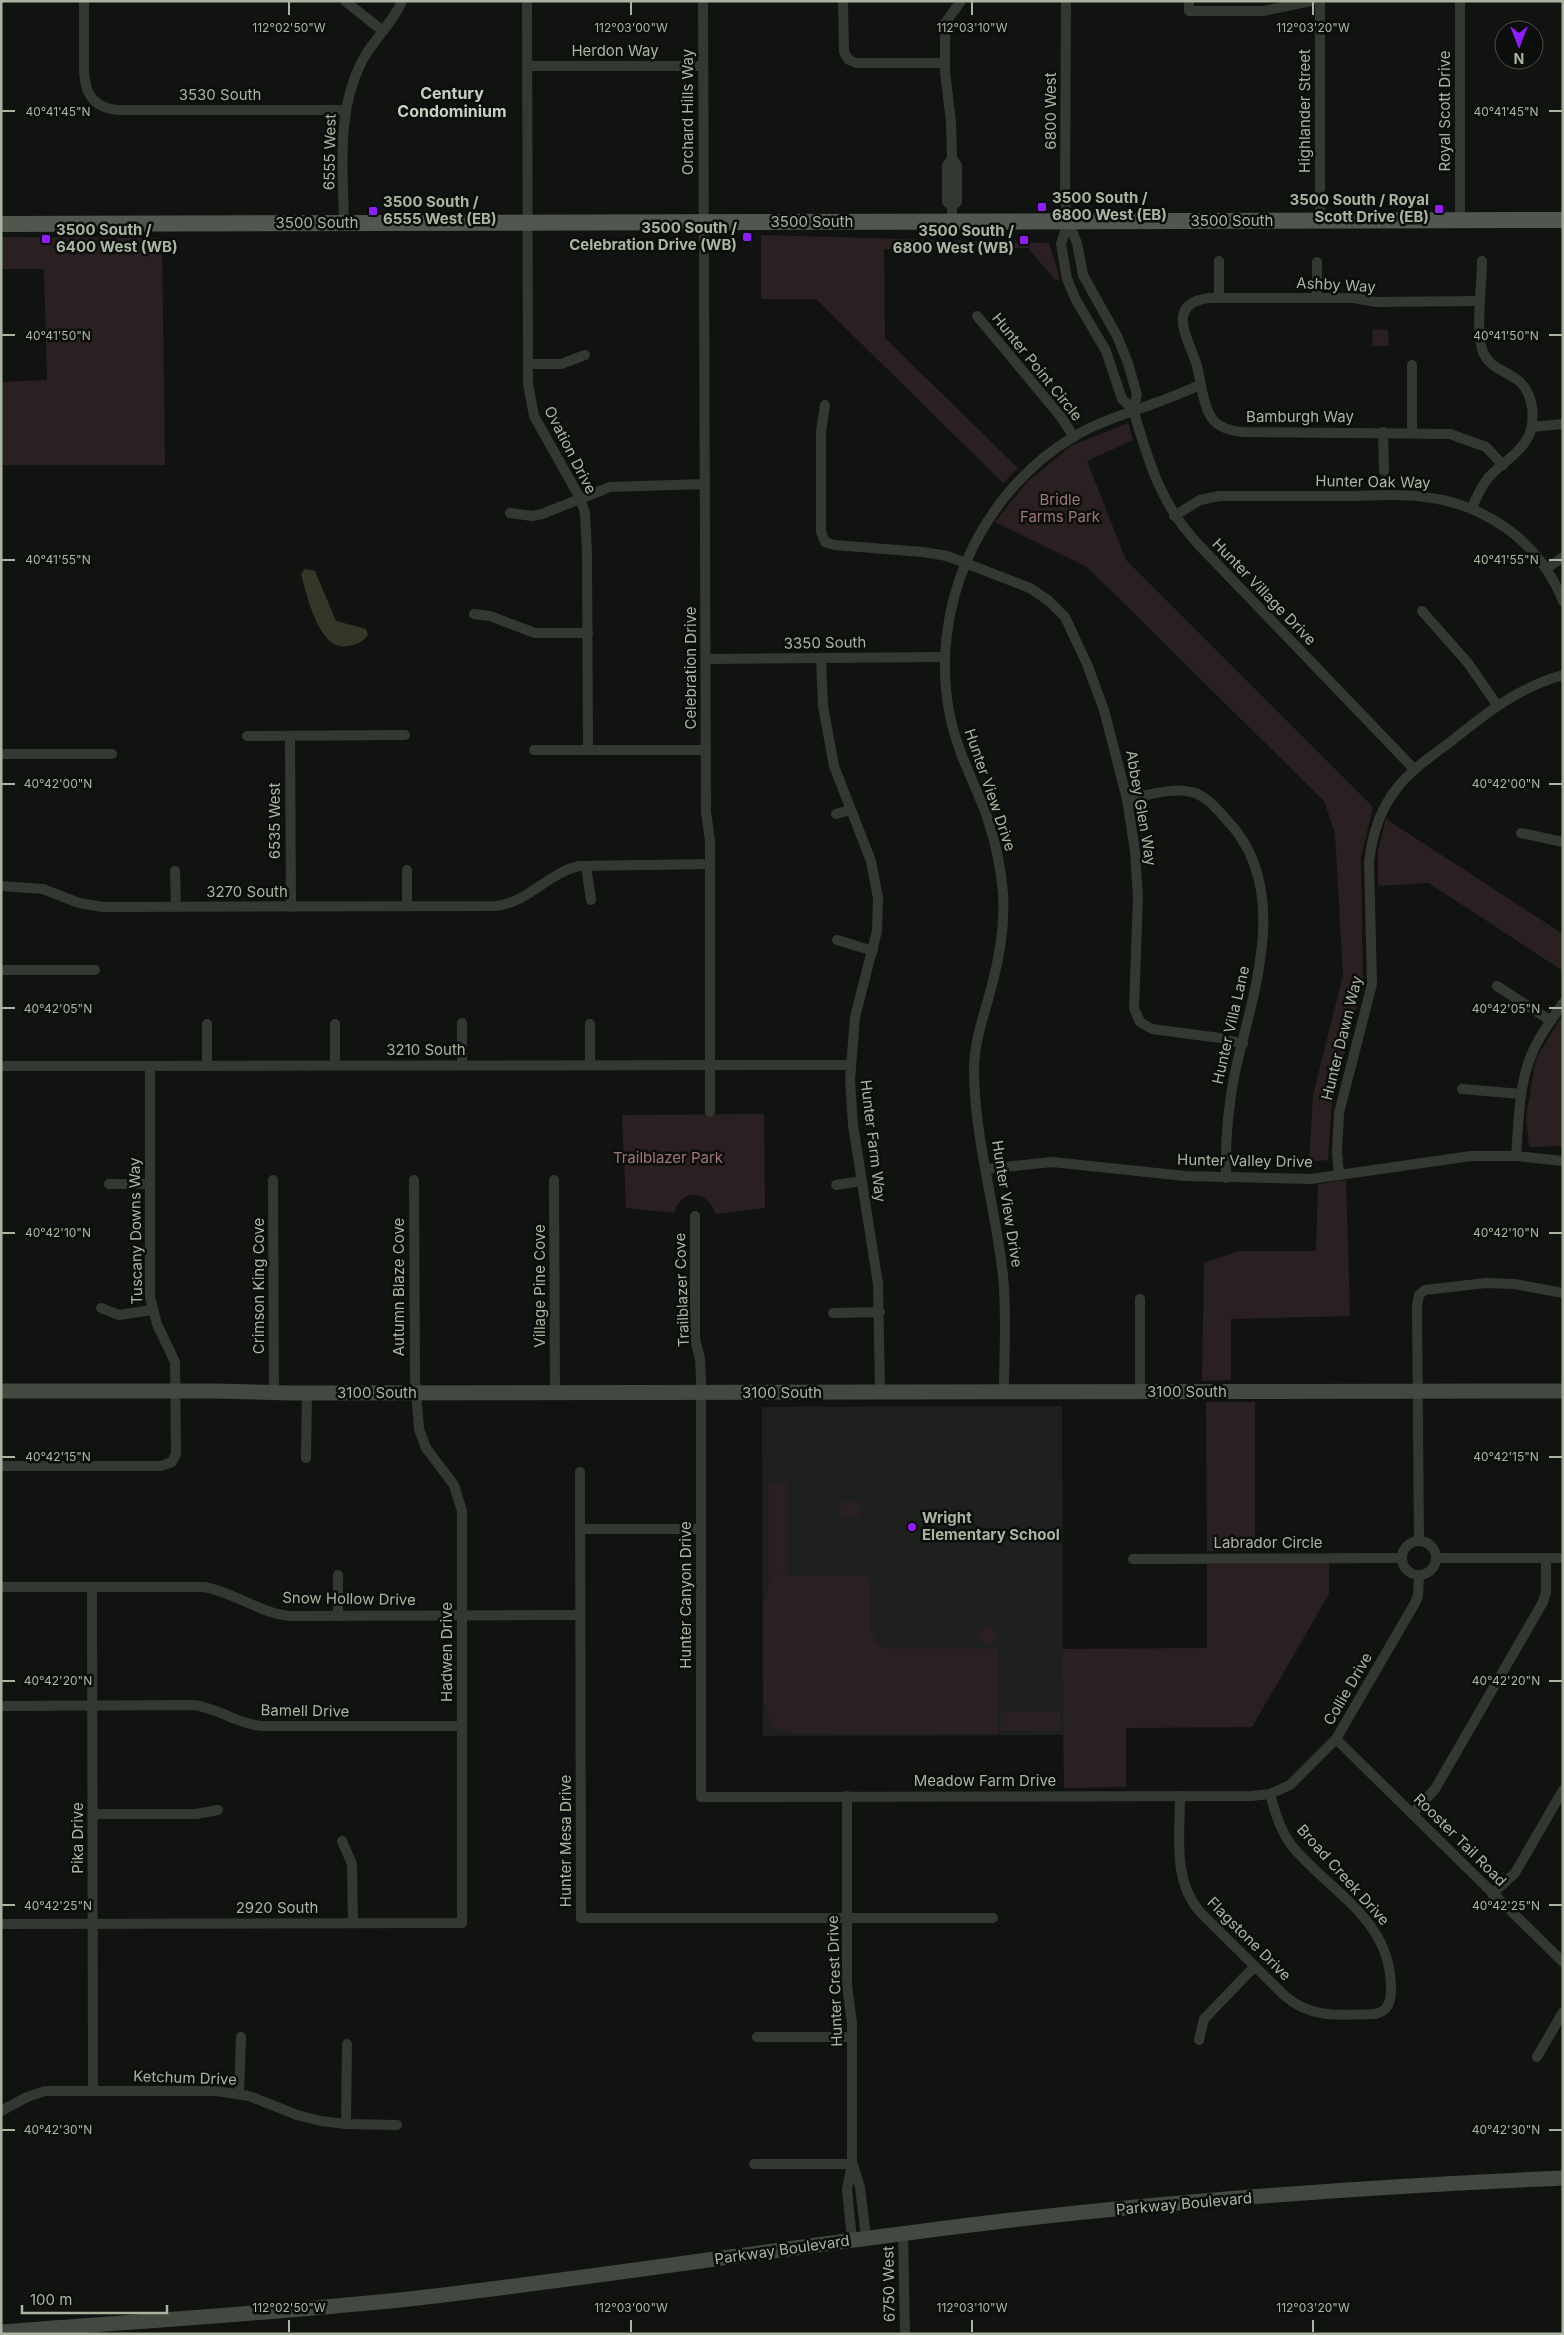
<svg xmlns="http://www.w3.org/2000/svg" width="1564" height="2335" viewBox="0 0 1564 2335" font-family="Inter,sans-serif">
<rect width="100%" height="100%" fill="#111311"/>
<!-- built -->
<path fill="#1d201d" d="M1062,1406L1063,1735L763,1736L762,1407Z"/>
<!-- green -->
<g fill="#2b2021">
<path d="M761,235L1049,243L1060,279L1055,280L1028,248L884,249L885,338L1018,468L1003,483L816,299H761Z"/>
<path d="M1,237L162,238L165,465H1V382L47,380L44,269H1Z"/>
<path d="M1373,329L1388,330L1389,346H1372Z"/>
<path d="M1128,423L1133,440L1087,461L1126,560L1373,807L1361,857L1363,983L1332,1101L1328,1160L1309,1162L1313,1095L1343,975L1335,833L1324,801L1087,567L995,522L1028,481L1071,446Z"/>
<path d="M1386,819L1563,934V971L1429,883L1378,886V851Z"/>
<path d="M1563,1014V1146L1529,1147L1526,1116L1536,1059Z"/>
<path d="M764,1114L765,1208L716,1214C708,1190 681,1187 674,1213L626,1208L622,1115Z"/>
<path d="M1346,1180L1350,1316L1231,1319V1380L1202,1381L1204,1263L1239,1251H1316L1318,1184Z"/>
<path d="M1206,1402H1255V1551H1207Z"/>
<path d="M769,1482H787V1576H867V1580H870V1629L877,1644L889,1649H998V1734H795L784,1730H775L769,1724V1715L764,1704V1600L768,1592V1582L773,1576H784L769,1575Z"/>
<path d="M840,1501L859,1502L860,1516H841Z"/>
<path d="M1329,1563V1594L1252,1727L1126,1728V1787L1064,1788L1062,1649L1207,1648V1564Z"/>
<path d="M988,1624L999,1635L988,1646L976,1635Z"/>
<rect x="1001" y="1712" width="59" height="18"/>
</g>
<!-- water -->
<path fill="#323727" d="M305,569L315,571L336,621L366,629L368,635C363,642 356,645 348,646C319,652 307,595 301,574Z"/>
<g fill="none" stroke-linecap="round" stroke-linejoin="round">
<!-- street -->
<g stroke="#343832" stroke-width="10">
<path d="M84,1C84,17 84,32 84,48C84,77 81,107 118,110H345"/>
<path d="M345,1L383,31"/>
<path d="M527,1L528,384L534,416L580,498L585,513L587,553L588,750"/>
<path d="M703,1L706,812L710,841V1112"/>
<path d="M843,1L844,52L849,60L856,63H945"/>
<path d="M1066,1L1065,199L1068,222L1077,243L1083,275L1117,336L1128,363L1137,395L1133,409C1148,460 1160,503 1197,543L1414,769"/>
<path d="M1189,1V11H1263L1311,1"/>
<path d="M1320,1V221"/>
<path d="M528,66H703"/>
<path d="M952,206L957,202V166L952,158"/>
<path d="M1460,221V1"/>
<path d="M952,222V206L947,202V166L952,158L951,122L945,72V23L961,1"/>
<path d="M1068,222L1061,244L1067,279L1076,300L1106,351L1122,399L1133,409"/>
<path d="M344,223C343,169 336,112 362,61C373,40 393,23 402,1"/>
<path d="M1219,261V298"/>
<path d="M1317,262V298"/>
<path d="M1480,301L1376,302L1354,298H1209C1163,304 1190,341 1197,366C1201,382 1203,408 1214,421C1222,429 1232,431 1242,432L1450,434L1486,447L1503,465"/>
<path d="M977,316L1061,417L1074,437"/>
<path d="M528,364H561L585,355"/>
<path d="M1412,365V432"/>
<path d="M825,405L821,431V532L825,542L834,545L923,552L947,556L1030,588L1049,601L1065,617L1087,664L1104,710L1127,799L1135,851L1138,897L1134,1008L1140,1022L1152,1029L1220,1038L1243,1044"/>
<path d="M1532,427L1563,424"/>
<path d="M1383,432L1384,471"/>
<path d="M1472,508C1476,498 1481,487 1488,478C1502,462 1524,452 1531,430C1533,422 1533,415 1532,407C1526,368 1494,378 1483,352C1475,332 1482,284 1482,261"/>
<path d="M510,513L532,516L542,514L610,487L705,484"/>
<path d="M1174,516L1200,500L1219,496C1261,496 1303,496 1345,496C1371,496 1398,493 1424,497C1486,504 1540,542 1563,601"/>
<path d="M1546,569L1563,557"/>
<path d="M1422,611L1468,663L1497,705"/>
<path d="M474,614L490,616L535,633H588"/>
<path d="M821,658L823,706L834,766L871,861L878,898L877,931L855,1017L850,1080L853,1125L878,1284L880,1392"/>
<path d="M706,659L945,657"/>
<path d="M247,736L405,735"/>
<path d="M290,736L291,907"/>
<path d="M534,750H706"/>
<path d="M1,754H112"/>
<path d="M1127,799C1147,796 1171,787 1191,792C1206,795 1216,808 1226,819C1293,888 1253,992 1235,1072C1228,1107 1225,1142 1226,1178"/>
<path d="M836,814L850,810"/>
<path d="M1521,833L1563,842"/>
<path d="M586,866L591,900"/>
<path d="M407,870V906"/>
<path d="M175,871L176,907"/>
<path d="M1,886L43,889L79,903L103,907L496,906C529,902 548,873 579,866L710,864"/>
<path d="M837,940L873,951"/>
<path d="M1,970H95"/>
<path d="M1497,986L1551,1021"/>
<path d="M462,1023V1065"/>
<path d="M207,1024V1066"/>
<path d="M590,1024V1065"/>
<path d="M335,1065V1024"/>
<path d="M1,1066L850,1065"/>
<path d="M1462,1089L1521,1094"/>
<path d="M1516,1156C1519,1121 1518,1082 1534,1049C1541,1033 1553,1018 1563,1003"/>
<path d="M986,1169L1052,1162L1185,1176L1311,1179L1471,1156H1516L1563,1161"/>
<path d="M1339,1175L1337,1152L1339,1113L1372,984L1369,862C1372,836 1380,809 1397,788C1411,770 1430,757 1449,743C1484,715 1518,687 1563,675"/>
<path d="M273,1180L274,1393"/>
<path d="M554,1180L555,1393"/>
<path d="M109,1184H150"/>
<path d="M836,1185L862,1181"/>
<path d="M695,1216V1339L700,1359L701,1379V1797L1251,1796L1270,1794L1290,1785L1336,1739L1415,1603L1418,1596L1419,1575"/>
<path d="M1140,1299V1392"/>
<path d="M101,1308L119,1315L152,1310"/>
<path d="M833,1313L880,1312"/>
<path d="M1004,1392C1004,1354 1007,1314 1003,1276C996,1209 974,1136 974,1070C974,1040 985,1013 992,985C1000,955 1005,924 1003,893C1001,867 995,840 986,814C974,782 957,751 950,716C928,609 979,494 1073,437C1100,421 1129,413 1158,402C1173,397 1187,390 1201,385"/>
<path d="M306,1458L307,1393"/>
<path d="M1,1466H161L172,1462L176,1454L175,1362L157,1324L150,1297V1066"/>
<path d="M580,1472L581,1918H993"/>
<path d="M580,1529H701"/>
<path d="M1419,1541L1417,1306L1419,1295L1425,1290L1486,1283L1514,1284L1563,1293"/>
<circle cx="1419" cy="1558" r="17"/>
<path d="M1436,1558H1563"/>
<path d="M1133,1559L1402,1558"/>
<path d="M338,1575V1616"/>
<path d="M1,1587H204C234,1592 259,1613 290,1616L580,1615"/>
<path d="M92,1587L93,2090"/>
<path d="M1,1706L194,1705C218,1708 237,1724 261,1726H462"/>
<path d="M1336,1739L1563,1962"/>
<path d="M847,1796V1985L852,2023V2164L847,2189L852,2240"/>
<path d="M1180,1796C1180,1836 1172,1881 1201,1913L1285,1996C1311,2019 1342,2015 1375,2014C1389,2011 1391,2001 1391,1988C1391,1919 1331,1893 1292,1846C1280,1830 1275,1812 1270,1794"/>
<path d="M93,1814H196L218,1810"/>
<path d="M1412,1814L1435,1789L1543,1602L1546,1592V1558"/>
<path d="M342,1841L352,1864L353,1923"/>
<path d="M1492,1894L1515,1873L1563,1790"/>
<path d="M1,1924L462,1923V1511L454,1485L426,1448L419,1429L415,1379L414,1180"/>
<path d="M757,2037H852"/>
<path d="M1199,2040L1204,2019L1255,1966"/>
<path d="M1537,2057L1563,2012"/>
<path d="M239,2094L241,2037"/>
<path d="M1,2111L27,2097L45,2091H216L249,2096L297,2115L321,2121L346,2124L397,2125"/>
<path d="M346,2124L347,2044"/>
<path d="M754,2164H852"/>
<path d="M853,2165L860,2187L866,2238"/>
<path d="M903,2233L905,2334"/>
</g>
<!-- secondary -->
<g stroke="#434840" stroke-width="15">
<path d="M1,1391H214L290,1393L1563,1391"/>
<path d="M1,2332C140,2321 279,2313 418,2298C616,2275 814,2243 1012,2220C1195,2199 1379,2186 1563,2178"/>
</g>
<!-- primary -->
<path stroke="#51574e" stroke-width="16" d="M1,224L1563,220"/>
</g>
<!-- ticks -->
<path fill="none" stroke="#aab5a1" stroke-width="2" d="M289,2V15M631,2V15M972,2V15M1313,2V15M2,111H15M1549,111H1562M2,335H15M1549,335H1562M2,560H15M1549,560H1562M2,784H15M1549,784H1562M2,1008H15M1549,1008H1562M2,1233H15M1549,1233H1562M2,1457H15M1549,1457H1562M2,1681H15M1549,1681H1562M2,1905H15M1549,1905H1562M2,2130H15M1549,2130H1562M289,2320V2332M631,2320V2332M972,2320V2332M1313,2320V2332"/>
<!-- markers -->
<g fill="#8f1dff" stroke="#0c0e0c" stroke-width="2">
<rect x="1037" y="202" width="10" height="10" rx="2.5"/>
<rect x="1434" y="204" width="10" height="10" rx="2.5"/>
<rect x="368" y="206" width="10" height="10" rx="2.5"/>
<rect x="742" y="232" width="10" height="10" rx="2.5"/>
<rect x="41" y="234" width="10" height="10" rx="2.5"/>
<rect x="1019" y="235" width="10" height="10" rx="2.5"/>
<circle cx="912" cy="1527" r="5"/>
</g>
<g text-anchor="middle" stroke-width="5" stroke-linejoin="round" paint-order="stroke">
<!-- street labels -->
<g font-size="15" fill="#aab5a1" stroke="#0c0e0c">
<text x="615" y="56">Herdon Way</text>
<text x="220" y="100">3530 South</text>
<text transform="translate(1051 111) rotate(-90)" y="5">6800 West</text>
<text transform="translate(1305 111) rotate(-90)" y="5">Highlander Street</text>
<text transform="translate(1445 111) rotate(-90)" y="5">Royal Scott Drive</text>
<text transform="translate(688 112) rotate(-90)" y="5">Orchard Hills Way</text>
<text transform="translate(330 152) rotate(-89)" y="5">6555 West</text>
<text x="1232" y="226">3500 South</text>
<text x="812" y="227">3500 South</text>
<text x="317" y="228">3500 South</text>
<text transform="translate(1336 285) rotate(3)" y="5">Ashby Way</text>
<text transform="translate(1037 367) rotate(51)" y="5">Hunter Point Circle</text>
<text x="1300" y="422">Bamburgh Way</text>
<text transform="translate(570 450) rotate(63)" y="5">Ovation Drive</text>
<text transform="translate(1373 482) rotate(1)" y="5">Hunter Oak Way</text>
<text transform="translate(1264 592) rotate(46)" y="5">Hunter Village Drive</text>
<text transform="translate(825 643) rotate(-1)" y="5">3350 South</text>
<text transform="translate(691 668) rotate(-90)" y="5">Celebration Drive</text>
<text transform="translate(990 790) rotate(71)" y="5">Hunter View Drive</text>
<text transform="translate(1141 808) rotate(80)" y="5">Abbey Glen Way</text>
<text transform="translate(275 821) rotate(-90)" y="5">6535 West</text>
<text x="247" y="897">3270 South</text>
<text transform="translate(1231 1025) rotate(-77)" y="5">Hunter Villa Lane</text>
<text transform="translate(1342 1038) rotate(-76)" y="5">Hunter Dawn Way</text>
<text x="426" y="1055">3210 South</text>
<text transform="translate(873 1141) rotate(83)" y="5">Hunter Farm Way</text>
<text transform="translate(1245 1161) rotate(1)" y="5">Hunter Valley Drive</text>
<text transform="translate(1007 1204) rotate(81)" y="5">Hunter View Drive</text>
<text transform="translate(136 1231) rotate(-91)" y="5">Tuscany Downs Way</text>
<text transform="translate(259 1286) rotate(-90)" y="5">Crimson King Cove</text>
<text transform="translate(540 1286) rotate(-90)" y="5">Village Pine Cove</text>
<text transform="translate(399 1287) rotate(-90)" y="5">Autumn Blaze Cove</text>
<text transform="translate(682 1290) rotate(-92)" y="5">Trailblazer Cove</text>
<text x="1187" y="1397">3100 South</text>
<text x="377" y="1398">3100 South</text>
<text x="782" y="1398">3100 South</text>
<text x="1268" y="1548">Labrador Circle</text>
<text transform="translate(686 1595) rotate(-90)" y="5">Hunter Canyon Drive</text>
<text transform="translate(349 1599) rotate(1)" y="5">Snow Hollow Drive</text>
<text transform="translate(447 1652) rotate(-90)" y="5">Hadwen Drive</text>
<text transform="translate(1348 1689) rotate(-60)" y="5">Collie Drive</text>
<text transform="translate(305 1711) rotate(1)" y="5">Bamell Drive</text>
<text x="985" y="1786">Meadow Farm Drive</text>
<text transform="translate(78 1838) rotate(-90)" y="5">Pika Drive</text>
<text transform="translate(1460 1840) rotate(45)" y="5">Rooster Tail Road</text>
<text transform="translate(566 1841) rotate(-90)" y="5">Hunter Mesa Drive</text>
<text transform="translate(1343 1875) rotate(48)" y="5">Broad Creek Drive</text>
<text x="277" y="1913">2920 South</text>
<text transform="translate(1249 1939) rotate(45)" y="5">Flagstone Drive</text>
<text transform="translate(835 1981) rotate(-92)" y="5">Hunter Crest Drive</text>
<text transform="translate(185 2078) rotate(2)" y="5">Ketchum Drive</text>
<text transform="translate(1184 2204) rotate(-5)" y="5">Parkway Boulevard</text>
<text transform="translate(782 2250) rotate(-8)" y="5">Parkway Boulevard</text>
<text transform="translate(889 2284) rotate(-91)" y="5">6750 West</text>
</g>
<!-- poi labels -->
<g font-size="15" font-weight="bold" fill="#aab5a1" stroke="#0c0e0c" text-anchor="start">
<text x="1052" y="203">3500 South /<tspan x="1052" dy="17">6800 West (EB)</tspan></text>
<text x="1429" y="205" text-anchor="end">3500 South / Royal<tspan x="1429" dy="17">Scott Drive (EB)</tspan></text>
<text x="383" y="207">3500 South /<tspan x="383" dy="17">6555 West (EB)</tspan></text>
<text x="737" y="233" text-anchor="end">3500 South /<tspan x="737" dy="17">Celebration Drive (WB)</tspan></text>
<text x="56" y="235">3500 South /<tspan x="56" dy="17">6400 West (WB)</tspan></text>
<text x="1014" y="236" text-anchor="end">3500 South /<tspan x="1014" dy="17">6800 West (WB)</tspan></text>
<text x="922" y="1523">Wright<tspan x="922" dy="17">Elementary School</tspan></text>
</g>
<!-- park labels -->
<g font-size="15" fill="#a1767b" stroke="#0c0e0c">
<text x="1060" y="505">Bridle<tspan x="1060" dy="17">Farms Park</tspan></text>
<text x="668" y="1163">Trailblazer Park</text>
</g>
<!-- neighbourhood labels -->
<g font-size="16" font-weight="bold" fill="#c8d0c2" stroke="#0c0e0c">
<text x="452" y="99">Century<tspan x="452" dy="18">Condominium</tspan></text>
</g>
</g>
<g font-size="12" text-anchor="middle" fill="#aab5a1" stroke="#0c0e0c" stroke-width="5" stroke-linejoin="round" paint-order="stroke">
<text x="289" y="32">112°02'50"W</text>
<text x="631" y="32">112°03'00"W</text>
<text x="972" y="32">112°03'10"W</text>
<text x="1313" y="32">112°03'20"W</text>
<text x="1506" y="116">40°41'45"N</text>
<text x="58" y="116">40°41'45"N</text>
<text x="1506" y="340">40°41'50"N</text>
<text x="58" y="340">40°41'50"N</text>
<text x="1506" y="564">40°41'55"N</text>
<text x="58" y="564">40°41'55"N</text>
<text x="1506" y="788">40°42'00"N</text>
<text x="58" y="788">40°42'00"N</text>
<text x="1506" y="1013">40°42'05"N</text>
<text x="58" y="1013">40°42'05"N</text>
<text x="1506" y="1237">40°42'10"N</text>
<text x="58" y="1237">40°42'10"N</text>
<text x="1506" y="1461">40°42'15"N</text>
<text x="58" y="1461">40°42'15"N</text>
<text x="1506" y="1685">40°42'20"N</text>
<text x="58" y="1685">40°42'20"N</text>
<text x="1506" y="1910">40°42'25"N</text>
<text x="58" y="1910">40°42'25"N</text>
<text x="1506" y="2134">40°42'30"N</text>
<text x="58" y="2134">40°42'30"N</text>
<text x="289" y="2312">112°02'50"W</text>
<text x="631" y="2312">112°03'00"W</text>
<text x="972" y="2312">112°03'10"W</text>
<text x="1313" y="2312">112°03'20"W</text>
</g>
<!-- border -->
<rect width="1564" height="2335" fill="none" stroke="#aab5a1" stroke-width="5"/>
<!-- north arrow -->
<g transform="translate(1519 45) rotate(180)"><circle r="24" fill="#0c0e0c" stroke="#4b5148"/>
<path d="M0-4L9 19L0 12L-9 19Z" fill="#8f1dff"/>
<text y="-8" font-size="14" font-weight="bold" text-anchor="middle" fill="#aab5a1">N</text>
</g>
<!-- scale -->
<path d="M22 2305v8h145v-8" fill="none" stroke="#aab5a1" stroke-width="2.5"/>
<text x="30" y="2305" font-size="15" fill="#aab5a1" stroke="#0c0e0c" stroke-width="4" paint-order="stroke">100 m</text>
</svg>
